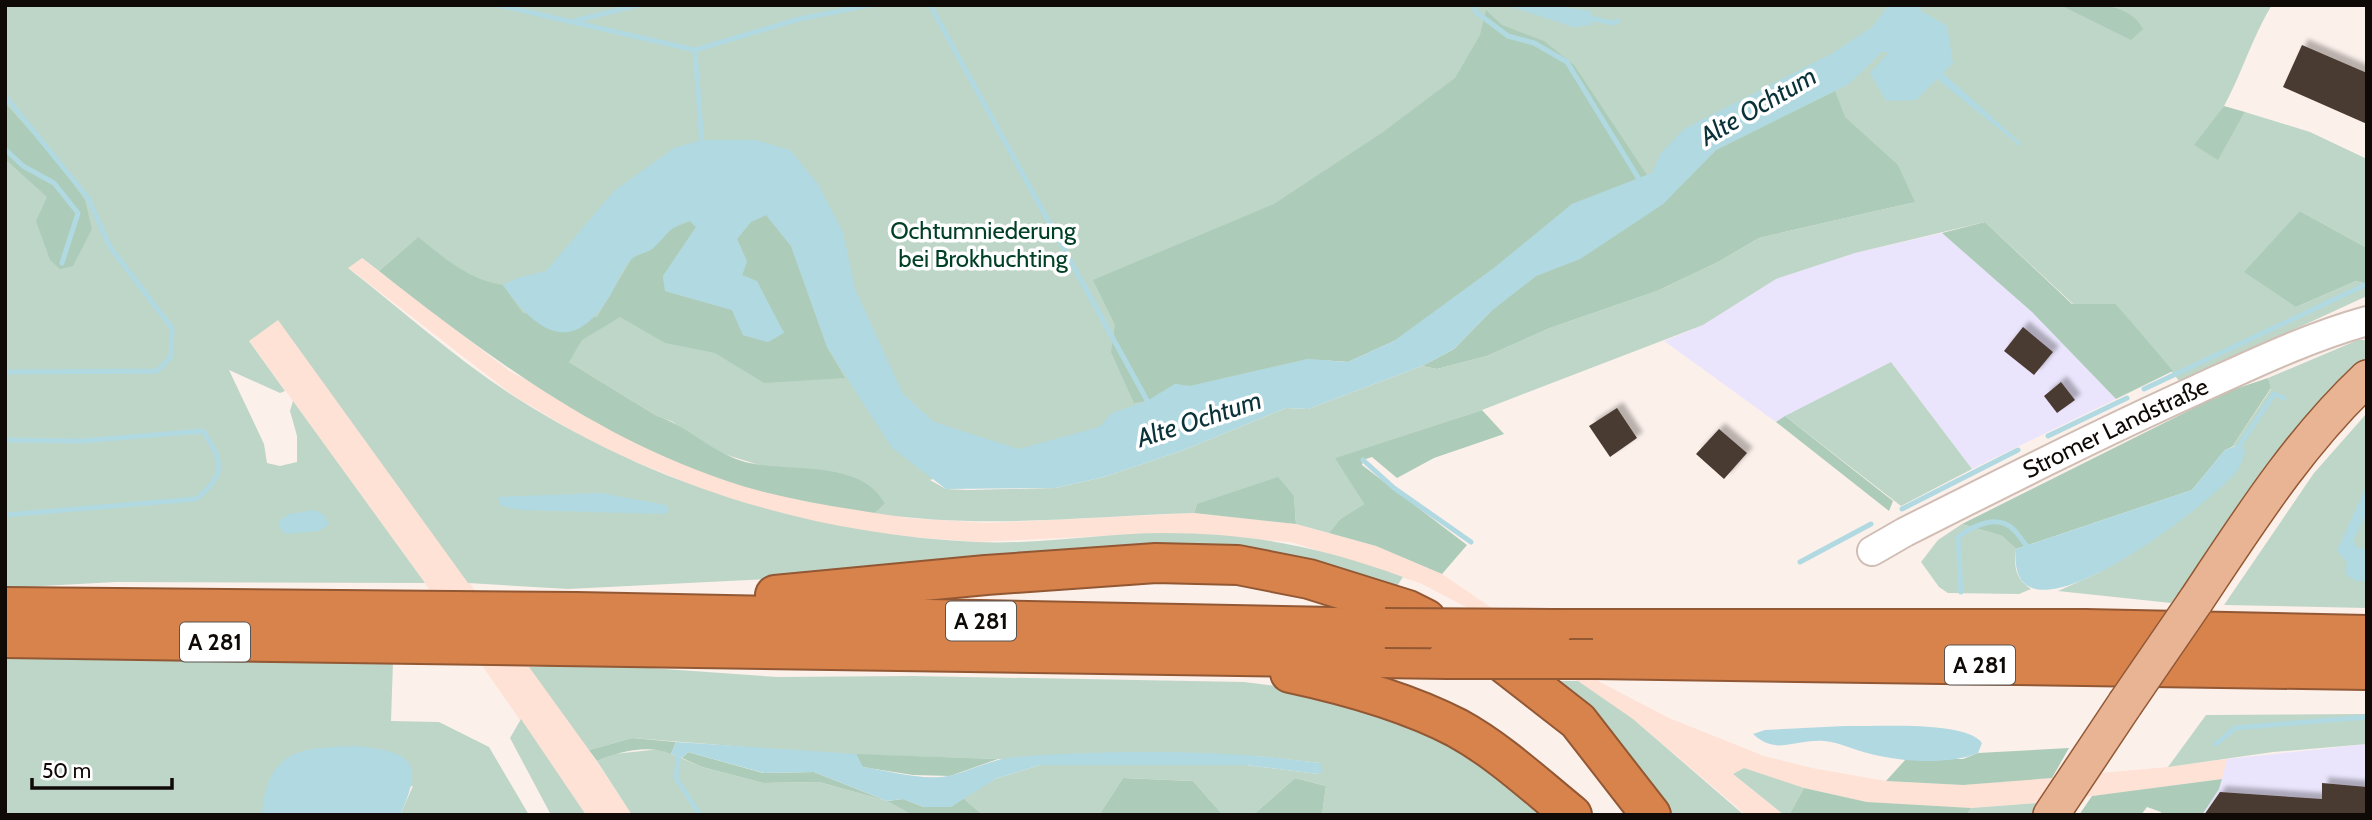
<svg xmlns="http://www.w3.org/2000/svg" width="2372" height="820" viewBox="0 0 2372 820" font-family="Cabin,sans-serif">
<defs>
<filter id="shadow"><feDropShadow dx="6" dy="-6" stdDeviation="2" flood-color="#0004"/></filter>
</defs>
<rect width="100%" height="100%" fill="#fcf0eb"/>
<!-- industrial -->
<g fill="#eae5fc">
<path d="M1942,233L2032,311L2116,399L1972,469L1891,362L1776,422L1664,341L1703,325L1776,279L1855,253Z"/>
<path d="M2367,744V815H2202L2219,789L2227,759Z"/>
</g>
<!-- built -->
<path fill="#fee2d6" d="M5,5L281,197L511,372L724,480L809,502L908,518L988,523L1194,513L1296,524L1376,546L1442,574L1598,681L1621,693L1669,718L1764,756L1812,768L1886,781L1963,785L2168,767L2227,759L2222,779L2039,803L1956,809L1867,802L1790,785L1744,768L1734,775L1784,815H1746L1633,719L1472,610L1420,583L1291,542L1164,533L979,542L897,536L814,523L716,495L600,447L514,396L287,220L214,229L580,736L632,815H586L415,569Z"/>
<!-- green -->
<g fill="#bed6c8" fill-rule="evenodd">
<path d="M5,5H2272C2244,50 2234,108 2195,145L2218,159L2245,112L2310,132L2367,159V248L2300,211L2296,307L2356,281L2367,284V296L2180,382L2116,304H2073L1985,222L1855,253L1776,279L1703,325L1482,410L1336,458L1364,504L1340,519L1329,533L1296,524L1294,497L1197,504L1194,513C1088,516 981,530 875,513L885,504L714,451L673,422L657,416L569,362L417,238L379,271L362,258L348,268C403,311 456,359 515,397C655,486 811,534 976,542C1038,545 1102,533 1164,533C1252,533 1321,547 1403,577L1395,589L1316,566L892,573L568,589L468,583L278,320L249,341L285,391L280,393L229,370L264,444L267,463L280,466L297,462V436L290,411L293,401L425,583L116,582L5,588ZM1915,202L1759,238L1718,262L1657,291L1550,328L1487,356L1437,369L1422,366L1308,409L1286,408L1184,450L1104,477L1055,488L968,490L946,489L930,480L1724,241Z"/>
<path d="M2358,340H2367V362L2242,509L2171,603L2058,591L2098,573L2153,538L2241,444L2232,447L2271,389L2268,378Z"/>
<path d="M1891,362L1972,469L1901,506L1785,416Z"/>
<path d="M2367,413V608L2224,605L2314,473Z"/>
<path d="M1962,524L2002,536L2016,549C2014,567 2015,578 2031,589L2019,594L1948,593L1939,587L1921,562L1938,540Z"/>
<path d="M5,658L393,662L391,721L439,722L489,747L529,815H400L413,786L264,815H5Z"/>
<path d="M593,664L778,677L913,676L1244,682L1323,692L1433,732L1551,815H1322L1326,786L1295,778L1253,815H1223L1193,781L1123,778L1099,815H983L962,797L995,779L1040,765H1246L1319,774L1320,763L1255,756L998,759L834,754L632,738L589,750L529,667Z"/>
<path d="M1552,681H1578L1633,719L1744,815H1667Z"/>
<path d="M2367,714V744L2273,752L2168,767L2206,715Z"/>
<path d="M521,719L586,815H551L510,738Z"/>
<path d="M660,749L702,767L763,783L819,782L887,801L912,815H632L597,761L614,754Z"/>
<path d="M1744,768L1804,788L1789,815H1784L1733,774Z"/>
<path d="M2039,803L2031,815H1967L1971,808Z"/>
</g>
<!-- forest -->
<g fill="#acccb9">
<path d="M2060,5C2091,5 2128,0 2143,29L2131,40Z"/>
<path d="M1486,10L1502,25L1544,41L1574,65L1647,175L1572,204L1494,268L1394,341L1348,362L1307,359L1190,386L1175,384L1147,401L1134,403L1111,352L1115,325L1093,280L1274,204L1383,132L1455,78L1480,35Z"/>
<path d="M1835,91L1845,117L1898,165L1915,202L1759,238L1718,262L1657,291L1550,328L1487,356L1437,369L1422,366L1454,349L1490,312L1536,276L1580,259L1663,204L1716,150Z"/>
<path d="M5,103L56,160L85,200L92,229L73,266L60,269L50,260L36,221L47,197L5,159Z"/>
<path d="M2224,106L2245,112L2218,160L2194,145Z"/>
<path d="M2300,211L2367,248V284L2356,281L2296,307L2244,272Z"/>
<path d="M766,215L791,246L827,347L845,378L764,383L715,353L665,343L620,317L582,340L569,362L657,416C688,426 710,451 742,461C785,474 861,457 885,504L875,513C825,505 773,497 724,480C594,436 486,355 379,271L418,237C444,258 469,280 503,285L523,313L597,317L632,258L652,249L669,229L690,221L696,227L663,276L665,291L732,310L743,335L768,342L784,332L742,275L747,261L737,239L751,222Z"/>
<path d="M1985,222L2072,304H2116L2173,371L2116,399L2032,312L1942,233Z"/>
<path d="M2268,378L2271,388L2232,447L2225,450L2192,490L2016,549L2002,536L1962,524L2226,392Z"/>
<path d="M1482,410L1504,434L1434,458L1397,478L1372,457L1363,460L1362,465L1467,545L1442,574L1376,546L1329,533L1340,519L1364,504L1335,458Z"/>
<path d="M1785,416L1893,501L1889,511L1776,422Z"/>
<path d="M1278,477L1294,496L1296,524L1194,513L1197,504Z"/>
<path d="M632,738L676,742L671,754C649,744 618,752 597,761L589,750Z"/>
<path d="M2069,748L2052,778L1963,785L1886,781L1906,759H1963L1978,753Z"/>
<path d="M688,752L763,773L814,772L887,801L903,799L924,807H951L962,797L983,815H912L887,801L819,782L763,783L702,767L682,758Z"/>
<path d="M856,754L998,759L950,776L913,775L862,767Z"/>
<path d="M1123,778L1193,781L1223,815H1099Z"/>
<path d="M1295,778L1326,786L1322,815H1253Z"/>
<path d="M2222,779L2219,789L2202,815H2160L2161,812L2147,807L2141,815H2079L2092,796Z"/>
<path d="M1804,788L1867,802L1971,808L1967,815H1789Z"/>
</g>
<!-- water -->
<g fill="#b1d9e1">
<path d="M1506,5H1552L1590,11L1594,19L1591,25L1573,27Z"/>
<path d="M1889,5H1923L1920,10L1947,26L1953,63L1943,73L2022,144L2020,146L1937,79L1916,100L1886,101L1870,73L1889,52H1882L1849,84L1716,150L1663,204L1580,259L1536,276L1490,312L1454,349L1422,366L1308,409L1286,408L1184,450L1104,477L1055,488L946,489L892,448L827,347L791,246L766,215L751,222L737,239L747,262L742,275L757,281L784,333L768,342L743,335L732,310L665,291L663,276L696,227L690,221C663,230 671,233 652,249C647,253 638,253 633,258C623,265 617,284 611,294C573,357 538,334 503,285L517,278L546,271L614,191L674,148L701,140H755L790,150L818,184L843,232L855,289L903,394L934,422L1019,449L1099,427L1112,413L1147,401L1175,384L1190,386L1308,359L1348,362L1394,341L1494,268L1572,204L1652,173L1661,153L1684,129L1831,54L1872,27Z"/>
<path d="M2241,444L2245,451C2243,457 2241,466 2237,471C2212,503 2005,664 2016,549L2192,490L2225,450Z"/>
<path d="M2367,484V513L2354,539L2355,546L2367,550V581H2356L2345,574L2347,562L2337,551Z"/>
<path d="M601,493L666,505L669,510L665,514L519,510L501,506L498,497Z"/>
<path d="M315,510L324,515L329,524L319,531L285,534L280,528V520L289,514Z"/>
<path d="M1845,726C1874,727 1966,720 1982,743L1978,753C1949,765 1902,762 1871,754C1856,751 1839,742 1824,741C1794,739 1777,756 1753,734L1765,730Z"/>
<path d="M676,742L856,754L863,767C890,771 925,782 953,775C974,769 993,759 1015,757C1111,750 1224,749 1320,763L1323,770L1319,774L1246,765H1040L995,779L951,807H924L903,799L887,801L814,772L764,773L688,752L682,758L671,754Z"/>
<path d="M357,746C412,752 425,761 400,815L262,814C268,748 301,748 357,746Z"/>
</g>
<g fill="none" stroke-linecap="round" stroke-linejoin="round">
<!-- stream -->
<g stroke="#b1d9e1" stroke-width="5">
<path d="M498,5L695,50L799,19L870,5"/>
<path d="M930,5L1149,404"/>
<path d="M1473,5L1476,12L1508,36L1534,43L1567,62L1642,184"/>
<path d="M1590,18L1613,23L1618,21"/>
<path d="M574,21L638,5"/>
<path d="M695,50L702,145"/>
<path d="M5,96L88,198L110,247L172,328L171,357L157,371L5,372"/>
<path d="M5,149L23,166L54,183L78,213L62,263"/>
<path d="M2144,389L2367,284"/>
<path d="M2048,436L2127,398"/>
<path d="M5,440L81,441L203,431C223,461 227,475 196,499L5,515"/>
<path d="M2237,449L2274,394L2284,398"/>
<path d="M1363,460L1394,488L1471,542"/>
<path d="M1902,509L2018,450"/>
<path d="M1800,562L1871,524"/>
<path d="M1961,592L1958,537C1974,525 1999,513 2015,531C2021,537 2023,544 2030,548"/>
<path d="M2216,744L2235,728L2367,717"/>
<path d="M679,752L676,778L700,815"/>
</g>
</g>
<!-- building -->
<g fill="#4a3a33" filter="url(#shadow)">
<path d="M2302,45L2367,73V124L2283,87Z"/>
<path d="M2023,327L2053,352L2034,375L2004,351Z"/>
<path d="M2061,382L2075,400L2057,413L2044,396Z"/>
<path d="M1617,408L1637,438L1610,457L1589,426Z"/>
<path d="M1719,429L1747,453L1724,479L1696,454Z"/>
<path d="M2322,783L2367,787V815H2204L2220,792L2322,799Z"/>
</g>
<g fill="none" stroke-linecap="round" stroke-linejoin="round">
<defs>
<g id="minor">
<path id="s1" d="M1872,551L1905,532C2002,483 2099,434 2198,389C2253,364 2309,337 2367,321"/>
</g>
<g id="major">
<path d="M2195,602C2247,524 2298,443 2367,378"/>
<path d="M2051,815L2125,704"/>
</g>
<g id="highway">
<path d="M775,595L986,575L1156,563L1238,565L1309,579L1408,610L1426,619"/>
<path d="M5,607L577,612L1385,628"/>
<path d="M1553,629H2086L2367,635"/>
<path d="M5,638L1447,659"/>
<path d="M1483,647L1578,721L1651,815"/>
<path d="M1593,659L2367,670"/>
<path d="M1290,673C1346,685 1405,701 1457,728C1499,751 1535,785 1572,815"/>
</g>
</defs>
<!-- minor casing -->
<use href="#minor" stroke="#d0bdb4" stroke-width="32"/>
<!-- major casing -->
<use href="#major" stroke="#925834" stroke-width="38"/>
<!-- highway casing -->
<use href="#highway" stroke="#925834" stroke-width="42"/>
<!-- minor -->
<use href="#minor" stroke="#fff" stroke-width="28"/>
<!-- major -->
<use href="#major" stroke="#e8b494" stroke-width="35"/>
<!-- highway -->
<use href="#highway" stroke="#d8824c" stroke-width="38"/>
<defs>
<path id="major-bridge" d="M2125,704L2195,602"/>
<g id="highway-bridge">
<path d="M1385,628L1553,629"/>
<path d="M1447,659H1593"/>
</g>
</defs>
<!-- major-bridge casing -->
<use href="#major-bridge" stroke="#925834" stroke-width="38" stroke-linecap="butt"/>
<!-- highway-bridge casing -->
<use href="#highway-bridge" stroke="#925834" stroke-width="42" stroke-linecap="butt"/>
<!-- major-bridge -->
<use href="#major-bridge" stroke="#e8b494" stroke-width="35"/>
<!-- highway-bridge -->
<use href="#highway-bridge" stroke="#d8824c" stroke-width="38"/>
</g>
<g text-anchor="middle" stroke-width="7" stroke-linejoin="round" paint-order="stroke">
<!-- shield labels -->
<g fill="#fff" stroke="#585451" stroke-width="2">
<rect x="946" y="601.5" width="70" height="39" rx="5"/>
<rect x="180" y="622.5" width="70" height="39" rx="5"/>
<rect x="1945" y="645.5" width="70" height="39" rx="5"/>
</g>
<g font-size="23" font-weight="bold" fill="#100a07">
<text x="981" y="629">A 281</text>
<text x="215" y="650">A 281</text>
<text x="1980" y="673">A 281</text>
</g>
<!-- park labels -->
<g font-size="24" fill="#004027" stroke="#fff">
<text x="983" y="239">Ochtumniederung<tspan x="983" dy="28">bei Brokhuchting</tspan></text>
</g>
<!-- street labels -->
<g font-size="24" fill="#100a07" stroke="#fff">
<text dy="8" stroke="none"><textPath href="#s1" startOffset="273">Stromer Landstraße</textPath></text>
</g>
<!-- water labels -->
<g font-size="26" font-style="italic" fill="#0a3239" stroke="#fff">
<text transform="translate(1758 106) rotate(-30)" y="9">Alte Ochtum</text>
<text transform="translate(1199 419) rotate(-18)" y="9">Alte Ochtum</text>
</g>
</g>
<!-- border -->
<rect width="2372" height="820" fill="none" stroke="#100a07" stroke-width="14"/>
<!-- scale -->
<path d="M32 778v10h140v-10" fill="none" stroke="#100a07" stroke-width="3.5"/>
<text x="42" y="778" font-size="21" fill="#100a07" stroke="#ffffff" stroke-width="5" paint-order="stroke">50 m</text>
</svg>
